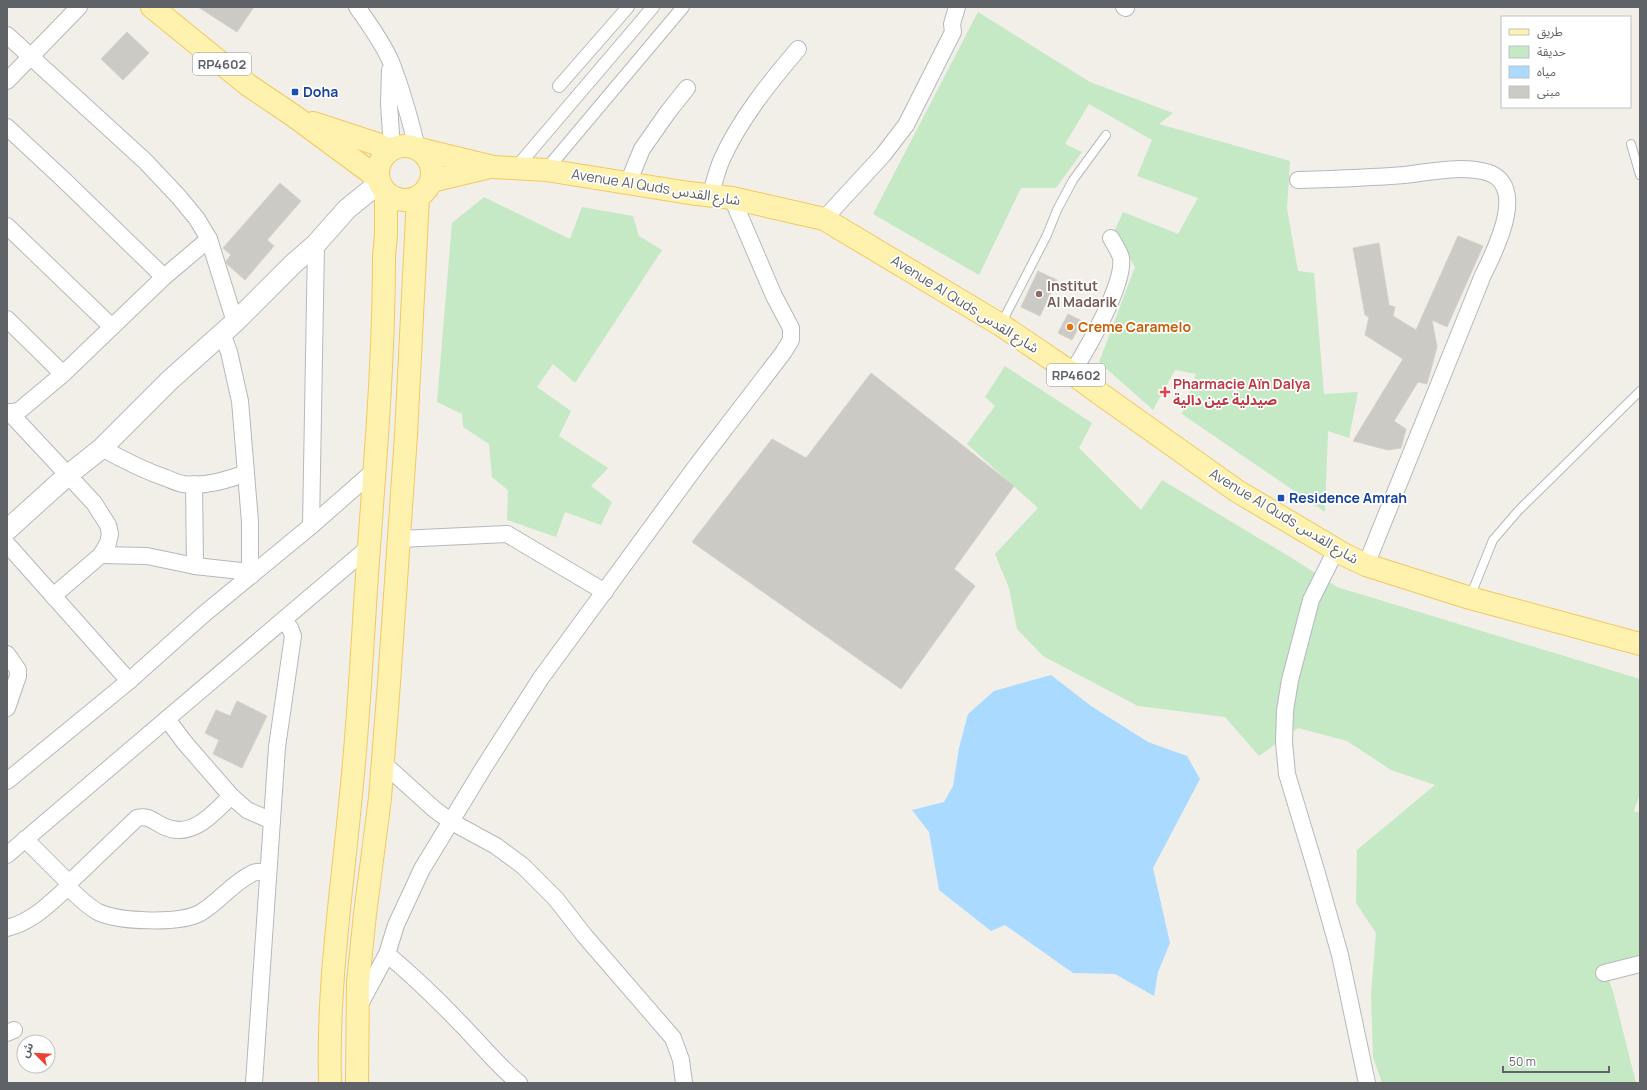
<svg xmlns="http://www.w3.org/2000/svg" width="1647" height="1090" viewBox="0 0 1647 1090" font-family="Manrope,'Noto Sans Arabic',sans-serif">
<rect width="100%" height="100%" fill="#f1efe8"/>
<!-- green -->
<g fill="#c5e8c5">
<path d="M978,12L1090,82L1173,113L1159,124L1290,161L1287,208L1298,271L1314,273L1324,394L1358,392L1349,438L1328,431L1325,512L1182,414L1196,374L1175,370L1153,410L1099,362L1135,267L1114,232L1123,212L1178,234L1198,198L1137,176L1152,140L1089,104L1065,144L1082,152L1056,188H1021L979,275L873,214Z"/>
<path d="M484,197L570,239L582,207L633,216L639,236L662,250L575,383L553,364L537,387L571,411L559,436L608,468L591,486L612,502L601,525L565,512L556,537L507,520L508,490L492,477L489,444L463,427L462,414L437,402L452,223Z"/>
<path d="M1005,366L1092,423L1079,448L1141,510L1162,480L1295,560L1337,587L1640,679V793L1634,811L1640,813V961L1604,965L1614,995L1636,1083H1382L1373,1057L1371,995L1376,933L1356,903L1357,850L1435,785L1391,770L1347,741L1298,728L1259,756L1225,717L1138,706L1043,656L1017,629L1009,588L995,554L1038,508L967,444L995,406L985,397Z"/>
</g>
<!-- water -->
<path fill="#aadaff" d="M1051,675L1091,706L1148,742L1187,756L1200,779L1153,868L1170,943L1158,972L1154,996L1115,974L1073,973L1005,925L991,931L939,890L929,832L912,810L944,802L953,786L959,748L968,714L994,691Z"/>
<!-- building -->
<g fill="#cccac5" stroke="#d6d1c6">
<path d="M198,7H254L237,32Z"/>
<path d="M127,32L149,53L123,80L101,59Z"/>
<path d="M280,183L301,201L267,240L274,246L245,280L227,264L226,261L231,255L223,248Z"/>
<path d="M1458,236L1483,246L1447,327L1432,320L1437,347L1427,384L1418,382L1394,421L1406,429L1401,448L1388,450L1353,441L1403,359L1365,335L1369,317L1365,315L1353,248L1379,243L1389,305L1395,307L1393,316L1416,330Z"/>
<path d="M1038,271L1057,280L1040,316L1021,307Z"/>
<path d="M1068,314L1082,321L1072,340L1058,333Z"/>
<path d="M871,373L1014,486L954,569L975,586L901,689L692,542L772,439L806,458Z"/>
<path d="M237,701L267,716L242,768L213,754L219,740L205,733L216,710L230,716Z"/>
</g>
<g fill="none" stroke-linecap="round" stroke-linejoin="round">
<defs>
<g id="service">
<path d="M1631,144L1640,175"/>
<path d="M1001,324L1047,235L1057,210L1073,180L1106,135"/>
<path d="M1470,597L1493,540L1518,511L1640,391"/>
</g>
<g id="pedestrian">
<path d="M559,86L628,7"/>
<path d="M515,169L653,7"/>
<path d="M546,170L683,7"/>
</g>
<g id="minor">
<path d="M357,7C369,24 383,43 391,62C402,90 410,119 417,148"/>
<path d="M1124,7L1126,8"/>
<path d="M7,35L145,161L179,197L197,219L209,239L235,322"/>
<path d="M390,70L389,104L392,149"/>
<path d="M7,81L79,7"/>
<path d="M7,127L64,180L164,277"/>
<path d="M1298,180C1333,179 1368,178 1404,175C1429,172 1457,166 1482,171C1531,180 1496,249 1483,275L1366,565"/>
<path d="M628,183L642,149L668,112L687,88"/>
<path d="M711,194C714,183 717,170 722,159C740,119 770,82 798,49"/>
<path d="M824,219L883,155L906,125L953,32L952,24L957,7"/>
<path d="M7,226L112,327"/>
<path d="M7,319L63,374"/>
<path d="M222,333L229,352L240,401L250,522V572L252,575"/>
<path d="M1072,373C1087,349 1125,284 1121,258C1120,252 1114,244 1111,238"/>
<path d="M7,412H14L20,410L63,374L164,277L209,239"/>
<path d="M10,413L94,503L108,525L110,534L108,543L101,555L53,596"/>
<path d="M102,448C123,460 143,470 166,478C171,480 177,483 183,484C204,487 228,480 246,473"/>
<path d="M194,484L195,566"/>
<path d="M311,526L316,244"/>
<path d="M400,539L507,534L605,592"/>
<path d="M7,544L129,681"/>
<path d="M1336,550L1311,600L1290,680L1285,711L1284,742L1287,774L1316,870L1340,955L1367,1083"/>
<path d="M101,555L147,556L195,566L250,572"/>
<path d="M7,654L18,670V676L7,708"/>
<path d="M383,763L434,809L450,821L496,846L523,866L556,899L584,935L673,1038L681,1060L684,1083"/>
<path d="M7,781L129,681L204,614L311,526L376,469"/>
<path d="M231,796L247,810L272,821"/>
<path d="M25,839L69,883L137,818C148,815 153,821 163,826C191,840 213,814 231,796L185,743L167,719"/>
<path d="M7,855L369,547"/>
<path d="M69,883L68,887C77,896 87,906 98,912C119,922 180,924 200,913C219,902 233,882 253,873C257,871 264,872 268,872"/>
<path d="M7,928C32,922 49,904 68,887"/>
<path d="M387,954C412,975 436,998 459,1022C479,1042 497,1065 519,1083"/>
<path d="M1604,973L1640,964"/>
<path d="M359,1006L387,954L396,925L422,869L484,767L541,678L697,465L783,353L791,340V328L774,296L732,198"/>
<path d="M7,1033L14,1030"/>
<path d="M254,1083L277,747L293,636L290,628L283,621"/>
</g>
<path id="tertiary" d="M7,530L68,475L102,448L170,380L235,322L293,264L316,244L347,209L379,183"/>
<g id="primary">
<path d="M152,7L248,85L294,116L378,178"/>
<path d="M313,123L377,144L389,150"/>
<circle cx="405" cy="173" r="27"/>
<path d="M419,149L493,167L546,170L689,193L732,198L824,219L1001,325L1072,373L1092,388L1237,491L1345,555L1366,565L1470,598L1640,644"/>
<path d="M431,181L490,167"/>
<path d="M330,1083C327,983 343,884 352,784C360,705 363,626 369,547C376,450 384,353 384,256L386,235V193"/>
<path d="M357,1083L358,982L365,914L380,798L389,683L406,435L418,197"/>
</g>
</defs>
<!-- service casing -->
<use href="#service" stroke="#b5b8bc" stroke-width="10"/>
<!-- pedestrian casing -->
<use href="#pedestrian" stroke="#b5b8bc" stroke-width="14"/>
<!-- minor casing -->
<use href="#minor" stroke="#b5b8bc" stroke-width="18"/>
<!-- tertiary casing -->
<use href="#tertiary" stroke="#b5b8bc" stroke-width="22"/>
<!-- primary casing -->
<use href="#primary" stroke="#f2c960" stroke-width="24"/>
<!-- service -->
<use href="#service" stroke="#fff" stroke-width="8"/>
<!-- pedestrian -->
<use href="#pedestrian" stroke="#fff" stroke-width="12"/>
<!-- minor -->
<use href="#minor" stroke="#fff" stroke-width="16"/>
<!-- tertiary -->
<use href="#tertiary" stroke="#fff" stroke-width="20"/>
<!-- primary -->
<use href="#primary" stroke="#fff2af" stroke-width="22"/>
</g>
<!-- markers -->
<g fill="#1a4fb4" stroke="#fff" stroke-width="1.5">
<rect x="291" y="88" width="8" height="8" rx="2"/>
<rect x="1277" y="494" width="8" height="8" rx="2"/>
</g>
<circle fill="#8d6e63" stroke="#fff" stroke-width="1.5" cx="1039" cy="294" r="4"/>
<circle fill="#e8710a" stroke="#fff" stroke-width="1.5" cx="1070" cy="327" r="4"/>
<path fill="#e0444e" stroke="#fff" stroke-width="1.5" d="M1163 386h4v4h4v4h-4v4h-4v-4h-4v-4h4z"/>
<g text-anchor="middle" stroke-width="3.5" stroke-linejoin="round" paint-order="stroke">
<!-- shield labels -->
<g fill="#fff" stroke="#8f9295" stroke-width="1">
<rect x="193" y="53" width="58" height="22" rx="3"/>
<rect x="1047" y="364" width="58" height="22" rx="3"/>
</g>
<g font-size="13" font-weight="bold" fill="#5f6368">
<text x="222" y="69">RP4602</text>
<text x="1076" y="380">RP4602</text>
</g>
<!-- transit labels -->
<g font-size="14" font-weight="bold" fill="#164399" stroke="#fff" text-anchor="start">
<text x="303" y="97">Doha</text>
<text x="1289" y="503">Residence Amrah</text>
</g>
<!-- street labels -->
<g font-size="14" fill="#5f6368" stroke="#fff">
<text transform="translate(656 187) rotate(9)" y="5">Avenue Al Quds شارع القدس</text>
<text transform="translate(965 304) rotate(32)" y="5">Avenue Al Quds شارع القدس</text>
<text transform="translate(1284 516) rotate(31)" y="5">Avenue Al Quds شارع القدس</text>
</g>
<!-- education labels -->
<g font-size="14" font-weight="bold" fill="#785e54" stroke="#fff" text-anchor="start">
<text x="1047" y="291">Institut<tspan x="1047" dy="16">Al Madarik</tspan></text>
</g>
<!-- food labels -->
<g font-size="14" font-weight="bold" fill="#c56008" stroke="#fff" text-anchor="start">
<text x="1078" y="332">Creme Caramelo</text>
</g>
<!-- health labels -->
<g font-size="14" font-weight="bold" fill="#be3a42" stroke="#fff" text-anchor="start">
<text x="1173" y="389">Pharmacie Aïn Dalya<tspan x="1173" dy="16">صيدلية عين دالية</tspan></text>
</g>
</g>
<!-- border -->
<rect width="1647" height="1090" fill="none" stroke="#5f6368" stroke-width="16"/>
<!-- legend -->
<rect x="1501" y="16" width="130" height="92" fill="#ffffff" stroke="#bfc1c3"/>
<rect x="1509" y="29" width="20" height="6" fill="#fff2af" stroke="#bfc1c3"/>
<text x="1537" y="36" font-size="12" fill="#5f6368">طريق</text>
<rect x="1509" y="46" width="20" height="12" fill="#c5e8c5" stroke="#bfc1c3"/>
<text x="1537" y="56" font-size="12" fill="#5f6368">حديقة</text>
<rect x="1509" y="66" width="20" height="12" fill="#aadaff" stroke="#bfc1c3"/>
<text x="1537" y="76" font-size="12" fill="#5f6368">مياه</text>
<rect x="1509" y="86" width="20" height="12" fill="#cccac5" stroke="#bfc1c3"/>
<text x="1537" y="96" font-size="12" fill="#5f6368">مبنى</text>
<!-- north arrow -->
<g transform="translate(36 1054) rotate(294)"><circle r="19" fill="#ffffff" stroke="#bfc1c3"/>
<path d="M0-3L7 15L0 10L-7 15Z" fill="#ea4335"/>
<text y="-6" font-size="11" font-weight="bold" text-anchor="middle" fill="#5f6368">ش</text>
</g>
<!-- scale -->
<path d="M1503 1066v6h106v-6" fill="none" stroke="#5f6368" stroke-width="2"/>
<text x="1509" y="1066" font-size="12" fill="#5f6368" stroke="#ffffff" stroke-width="3" paint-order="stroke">50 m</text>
</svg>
